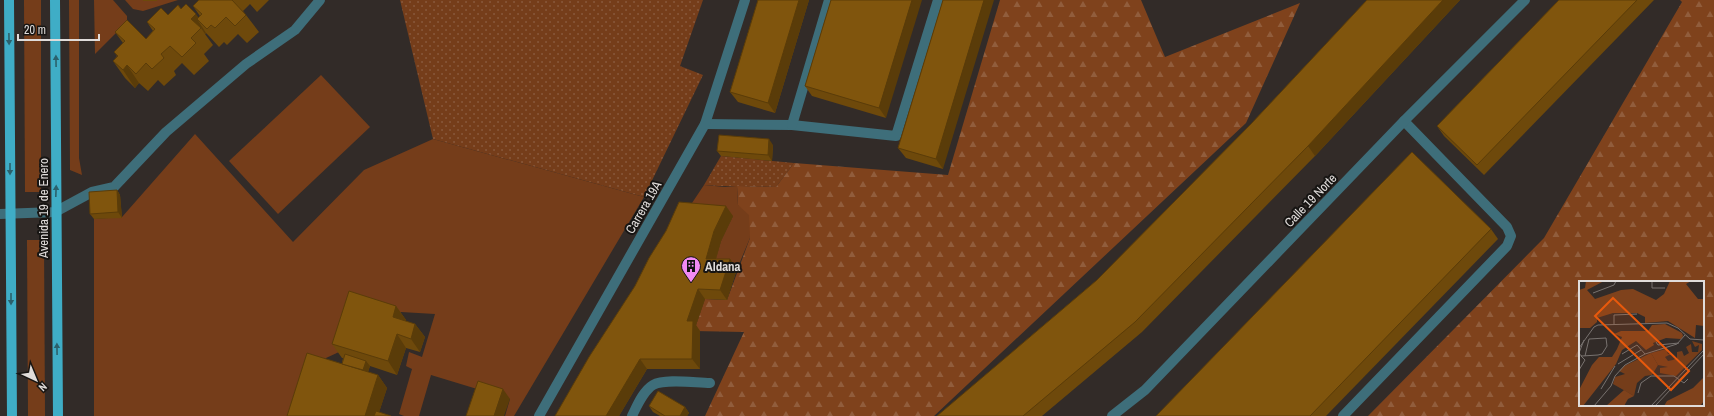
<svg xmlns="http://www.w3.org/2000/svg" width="1714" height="416" viewBox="0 0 1714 416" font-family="'Archivo Narrow',sans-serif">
<defs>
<pattern id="grass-dots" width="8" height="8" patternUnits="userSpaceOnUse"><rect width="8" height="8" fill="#753d1a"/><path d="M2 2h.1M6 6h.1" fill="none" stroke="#88583b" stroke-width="1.8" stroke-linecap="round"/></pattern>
<pattern id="forest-firs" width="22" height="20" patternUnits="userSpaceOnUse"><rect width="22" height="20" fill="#7f421c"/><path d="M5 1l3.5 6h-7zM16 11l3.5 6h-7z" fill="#915d3c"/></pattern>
</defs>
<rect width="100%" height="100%" fill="#322b28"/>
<!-- grass -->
<g fill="url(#grass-dots)">
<path d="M400,0H703L680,66L703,75L644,197L433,139Z"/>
<path d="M721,156L794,163L776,187C752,186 728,187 704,185Z"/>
</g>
<!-- forest -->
<g fill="url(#forest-firs)" fill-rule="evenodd">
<path d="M1000,0H1141L1165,57L1300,3L1246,123L934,416H705L744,332L694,331L705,299L727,300L750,238L738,205L737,186L776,187L794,163L948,175Z"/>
<path d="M1680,0H1714V416H1368L1544,238L1682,2ZM1580,282H1703V405H1580Z"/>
</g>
<!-- garden -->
<g fill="#753d1a">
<path d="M24,0H41V192H25Z"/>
<path d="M69,0H79V158L82,175L70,170Z"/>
<path d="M94,0H113L127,16V22L95,54Z"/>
<path d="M125,0H178L143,11L133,9Z"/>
<path d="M321,75L370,127L278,214L229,161Z"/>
<path d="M195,134L293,242L364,170L433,139L644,197L514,416H505L510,399L431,375L419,416H404L399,414L412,369L406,366L409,352L422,357L435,314L401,312L339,352L313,364L298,416H94V219L122,217Z"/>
<path d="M704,185L725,187L737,186L738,205L749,215L750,238L737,269H713L721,241L733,216L686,212Z"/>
<path d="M27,240H44L45,416H28Z"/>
</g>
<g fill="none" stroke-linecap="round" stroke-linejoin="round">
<!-- service -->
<g stroke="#3e6e7a" stroke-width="10">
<path d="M705,124L792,125L896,136L938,0"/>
<path d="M792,125L829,0"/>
<path d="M0,214L55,212L92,192L114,187L166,132L246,64L295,30L320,0"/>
<path d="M632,416C637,406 643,391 653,385C665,378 696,383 710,383"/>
<path d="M1343,416L1507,246L1511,236L1507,227L1404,121"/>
</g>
<!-- minor -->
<g stroke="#3e6e7a" stroke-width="10">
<path d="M539,416L705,124L745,0"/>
<path d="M1112,416L1145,390L1404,121L1525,0"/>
</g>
<!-- primary -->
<g stroke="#3fadc6" stroke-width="10">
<path d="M9,0L12,416"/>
<path d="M55,0L58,416"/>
</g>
</g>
<!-- wall -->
<g fill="#6e490b">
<rect x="143" y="0" width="14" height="1"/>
<path d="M199,0H269L257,12L250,4L243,11L246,15L259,32L247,43L238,34L227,45L224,42L219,47L209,36L206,33L205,34L213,45L204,54L209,61L194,75L182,63L174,71L176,75L164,86L158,80L148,91L139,83L135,88L125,78L113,61L117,56L114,52L123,43L115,32L146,39L153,31L147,22L168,15L181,9L198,18L200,16L193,6Z"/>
<path d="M758,0H809L775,113L738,102L730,92Z"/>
<path d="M831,0L886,118L812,96L805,86Z"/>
<path d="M943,0V169L906,158L898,148Z"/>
<path d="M1367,0H1460L1315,156L1142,332L1042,416H937L1097,280L1251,124Z"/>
<path d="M1559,0H1654L1484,175L1444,136L1437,126Z"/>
<path d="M773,145L772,161L721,156L717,151Z"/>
<path d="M117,190L120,195L122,218L94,219L90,214Z"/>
<path d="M733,216L721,241L716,259H730L737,269L727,300L705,299L696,325L700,331V369H647L619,416H555L635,286L666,231Z"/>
<path d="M1491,229L1498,239L1326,416H1156Z"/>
<path d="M396,306L406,320L405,321L415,324L425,337L420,352L406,348L397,375L370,366L368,372L378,375L387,388L379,412L287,416L342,364L343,358H342L332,344Z"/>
<path d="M649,406L685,407L689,413L687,416H660L653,412Z"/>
</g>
<!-- shaded-wall -->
<g fill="#5a3c09">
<path d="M799,0H809L775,113L768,103Z"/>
<path d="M912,0H922L886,118L879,108Z"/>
<path d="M984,0H994L943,169L936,159Z"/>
<path d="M1443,0H1460L1315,156L1308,146Z"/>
<path d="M196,14L206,28L197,19L206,33L205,34L201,28L191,19Z"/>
<path d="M127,65L139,83L135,88L123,70Z"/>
<path d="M769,139L773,145L772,161L768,155Z"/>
<path d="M117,190L120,195L122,218L118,212Z"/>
<path d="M726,206L733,216L721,241L713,269L706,259L714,231Z"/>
<path d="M730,259L737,269L727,300L720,290Z"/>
<path d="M698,289L705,299L696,325L700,331V369L692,359L687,321Z"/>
<path d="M396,306L406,320L403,330L393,317Z"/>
<path d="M415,324L425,337L420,352L411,339Z"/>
<path d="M397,334L406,348L397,375L388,361Z"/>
<path d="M640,359L647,369L619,416H606Z"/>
<path d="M366,361L370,366L365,381L361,376Z"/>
<path d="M378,375L387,388L378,416H365Z"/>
<path d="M503,389L510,399L504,416H494Z"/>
<path d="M685,407L689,413L687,416H680Z"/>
</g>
<!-- building -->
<g fill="#80550d" stroke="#5a3c09">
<path d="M199,0H232L246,15L235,26L226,17L215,28L211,25L207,29L197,19L202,14L193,6Z"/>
<path d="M758,0H799L768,103L730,92Z"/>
<path d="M831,0H912L879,108L805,86Z"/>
<path d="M943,0H984L936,159L898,148Z"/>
<path d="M1367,0H1443L1308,146L1135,322L1023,416H937L1097,280L1251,124Z"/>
<path d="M1559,0H1637L1477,165L1437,126Z"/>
<path d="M186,4L196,14L191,19L201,28L191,38L196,43L182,57L170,46L161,54L164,58L152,69L146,63L136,74L127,65L123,70L113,61L118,56L114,52L125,41L115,32L127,20L146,39L155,29L147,22L161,8L168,15L178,5L181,9Z"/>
<path d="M719,135L769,139L768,155L717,151Z"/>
<path d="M1412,152L1491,229L1310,416H1156Z"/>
<path d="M117,190L118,212L90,214L89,192Z"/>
<path d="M679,202L726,206L714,231L706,259H730L720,290L698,289L687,321H693L692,359H640L606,416H555L589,357L635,286L649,258L666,231Z"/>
<path d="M349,291L396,306L393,317L415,324L411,339L397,334L388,361L332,344Z"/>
<path d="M307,353L378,375L365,416H287Z"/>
<path d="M345,354L366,361L363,370L342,364Z"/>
<path d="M478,381L503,389L494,416H466Z"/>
<path d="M658,391L685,407L680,416H665L649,406Z"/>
<path d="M376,411L391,416H374Z"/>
</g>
<!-- one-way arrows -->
<defs><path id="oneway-solid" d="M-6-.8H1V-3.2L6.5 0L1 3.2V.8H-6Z"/></defs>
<g fill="#2b616c">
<use href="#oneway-solid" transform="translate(9 39) rotate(89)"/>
<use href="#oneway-solid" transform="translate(56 61) rotate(-91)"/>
<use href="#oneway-solid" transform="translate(10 169) rotate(90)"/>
<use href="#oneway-solid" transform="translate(56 191) rotate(-88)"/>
<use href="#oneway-solid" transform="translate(11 299) rotate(90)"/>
<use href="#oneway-solid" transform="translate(57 349) rotate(-91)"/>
</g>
<!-- icons -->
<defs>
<symbol id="building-pin" viewBox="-11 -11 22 30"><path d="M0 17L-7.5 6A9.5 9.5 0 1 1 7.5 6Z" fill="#f18af4" stroke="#171513"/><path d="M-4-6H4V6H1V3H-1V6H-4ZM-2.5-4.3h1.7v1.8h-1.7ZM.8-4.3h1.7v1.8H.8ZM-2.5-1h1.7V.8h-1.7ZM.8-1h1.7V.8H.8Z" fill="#111"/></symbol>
</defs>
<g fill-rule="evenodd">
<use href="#building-pin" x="680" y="255" width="22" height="30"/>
</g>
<g text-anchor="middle" stroke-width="4" stroke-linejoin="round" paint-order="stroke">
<!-- street labels -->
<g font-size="13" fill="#e0dcda" stroke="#171513">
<text transform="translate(1310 200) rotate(-46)" y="5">Calle 19 Norte</text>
<text transform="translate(643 207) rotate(-60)" y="5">Carrera 19A</text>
<text transform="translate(43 208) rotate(-90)" y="5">Avenida 19 de Enero</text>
</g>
<!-- poi labels -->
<g font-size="13" font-weight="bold" fill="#e0dcda" stroke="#171513" text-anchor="start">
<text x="705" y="271">Aldana</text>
</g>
</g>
<!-- overview -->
<g transform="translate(1579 281)">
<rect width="125" height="125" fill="#322b28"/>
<path d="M72,72L79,84L73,94L66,95L58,102L55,115L34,103L36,96L46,93L40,90L45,85Z" fill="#753d1a"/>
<path d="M7,0H25L8,9L16,18L42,9L54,8L77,19L85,13L91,0H112L107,3L119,18H125V45L117,44L116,57L89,40L66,42V36L58,32H34L18,37V41L11,47H0V9L6,7ZM86,43L103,52L104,55L102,58L87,57L74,62L75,64L67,69L57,60L43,69L37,83L4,125H0V109L13,84L20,76H33L38,68L43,56L35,53L42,50H69L73,44ZM125,96V120L121,125H85L88,120L114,107ZM45,109L55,115L49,118L45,125H27Z" fill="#7f421c"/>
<path d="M113,60L123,63V69L97,95L81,92V87L89,86L79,84L72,72L87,68L89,73H92L86,76L89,80L94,79L98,77V71L103,70L105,75L110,72L107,66L112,63L113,71H119L120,64L116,66Z" fill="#753d1a"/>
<path fill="none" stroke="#78726f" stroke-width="1" d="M73,0V7H86M14,12L35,4L37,0M35,43V34L58,33M77,61L79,64L100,62M0,67L15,46L19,44L88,42L99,47L111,58L125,59M0,72L5,59M0,73L3,75L19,74L23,73L28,65L27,57L10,58L6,75M43,73L58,64L66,73M39,83L62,69M0,89L6,79L2,75M22,108L36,85M59,112L62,102L72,95H95L105,102L109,98M15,125L32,105L36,95L46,84L66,73L98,63L106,54M72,125L125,69M76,125L125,73"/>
<path fill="#e8590c" fill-opacity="0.15" stroke="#e8590c" stroke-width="2" d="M34,17L110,90L92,109L16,35Z"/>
<rect width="125" height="125" fill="none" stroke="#e0dcda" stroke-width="2"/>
</g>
<!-- north arrow -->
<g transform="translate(36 380) rotate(136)" stroke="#171513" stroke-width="3" paint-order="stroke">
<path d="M0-3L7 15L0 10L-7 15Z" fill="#e0dcda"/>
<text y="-6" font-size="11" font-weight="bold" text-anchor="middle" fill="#e0dcda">N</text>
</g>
<!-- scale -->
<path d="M18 34v6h81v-6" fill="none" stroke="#e0dcda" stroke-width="2"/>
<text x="24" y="34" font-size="12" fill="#e0dcda" stroke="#171513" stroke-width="3" paint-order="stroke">20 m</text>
</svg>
